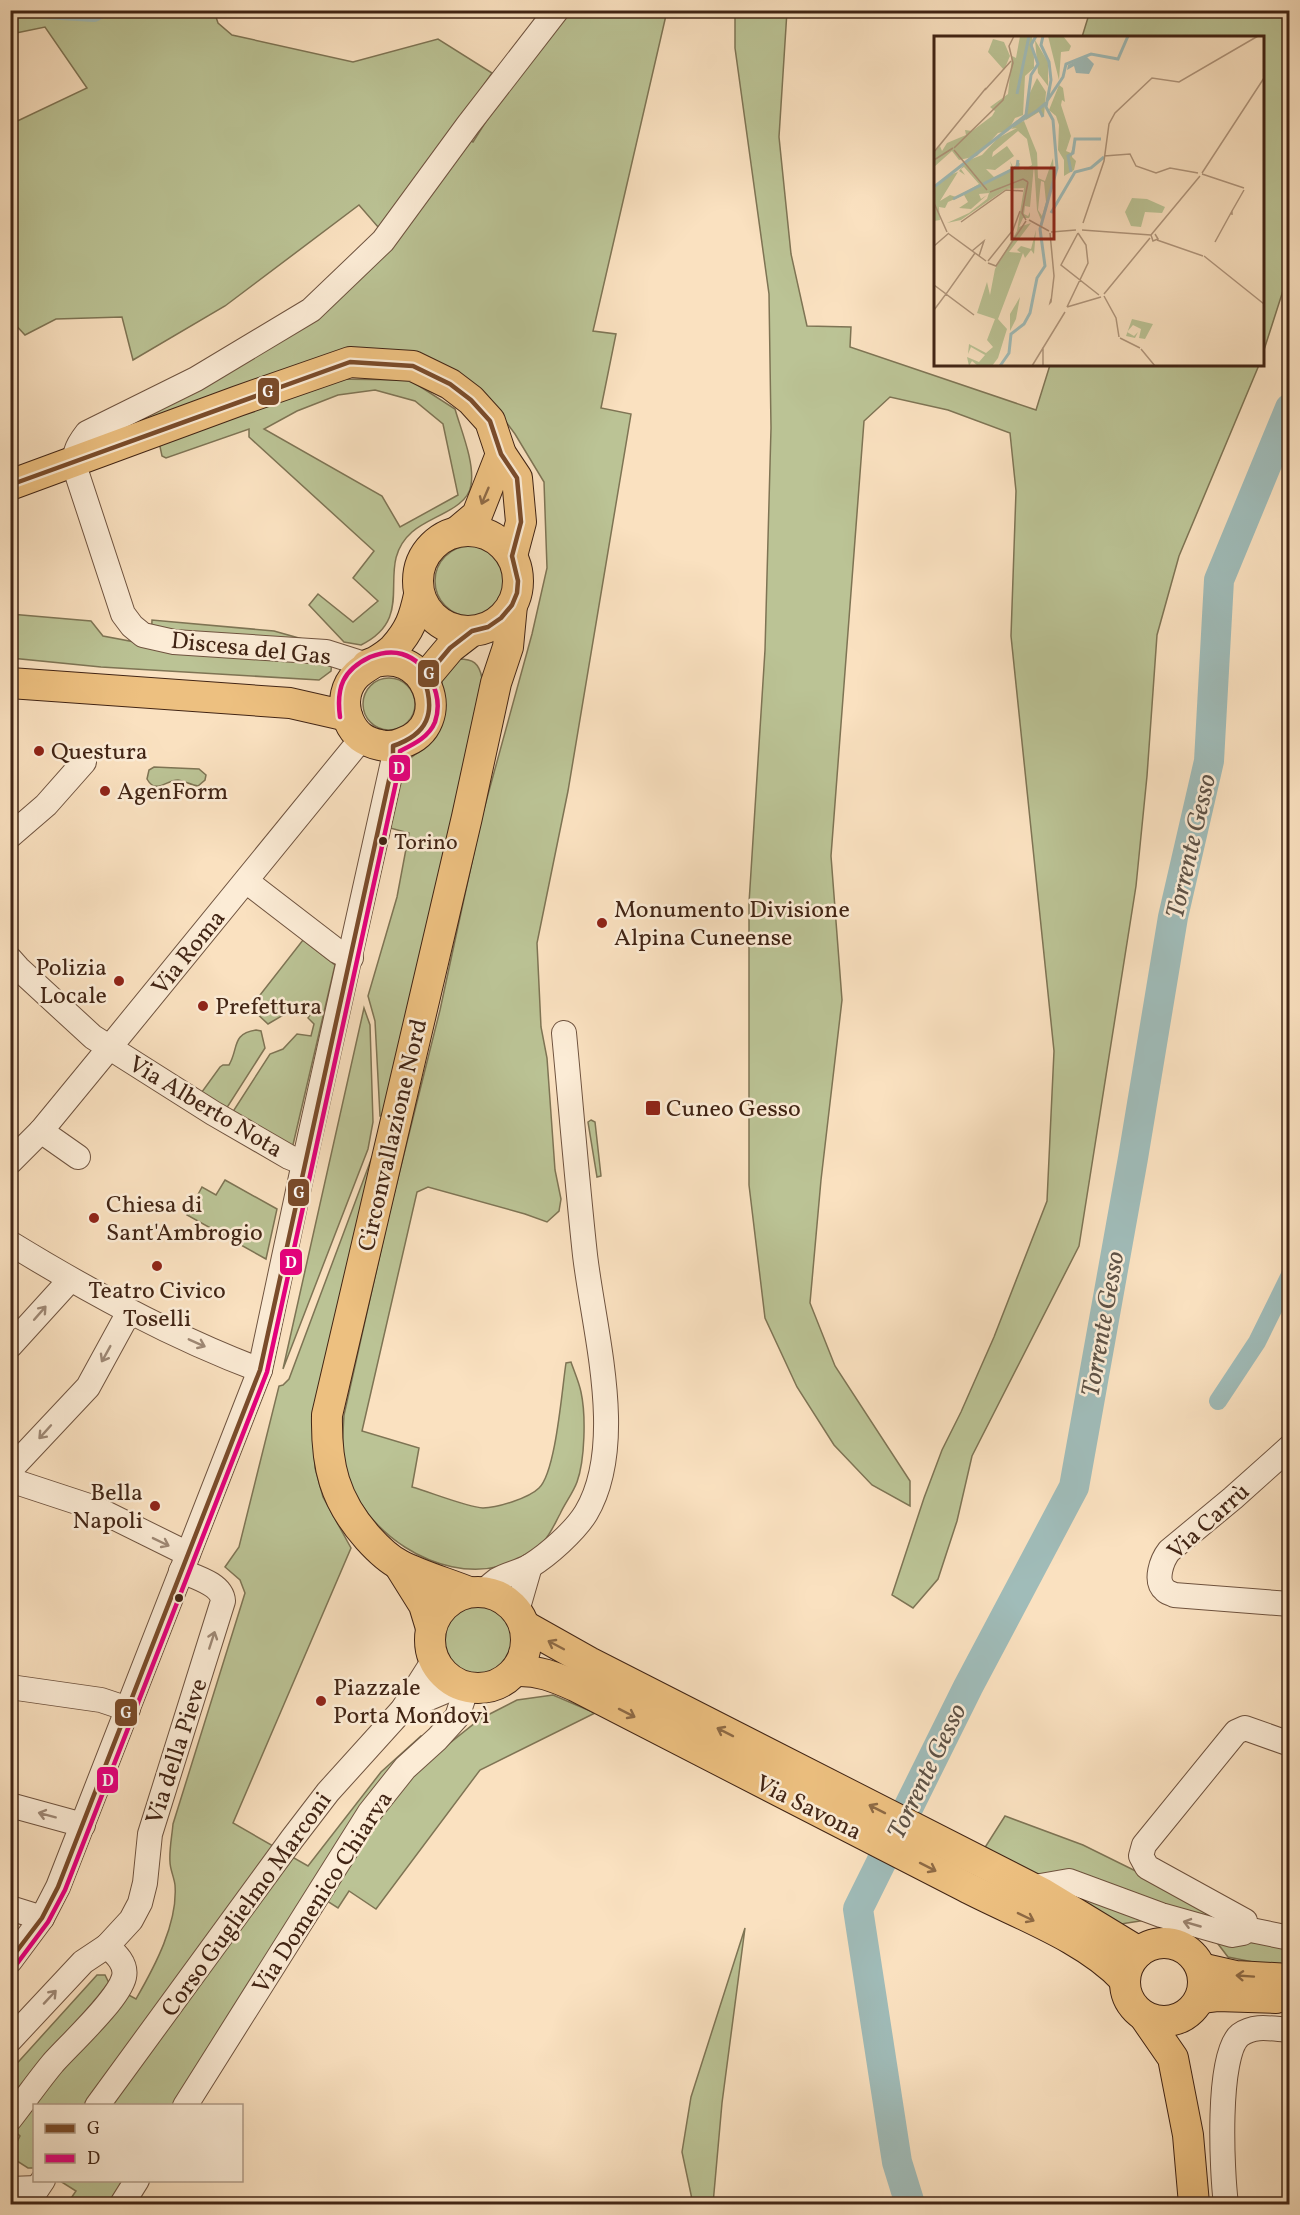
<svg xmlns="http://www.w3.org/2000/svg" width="1300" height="2215" viewBox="0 0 1300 2215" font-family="Vollkorn,serif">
<rect width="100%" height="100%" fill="#fae1c0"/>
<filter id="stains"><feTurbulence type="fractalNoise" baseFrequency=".00333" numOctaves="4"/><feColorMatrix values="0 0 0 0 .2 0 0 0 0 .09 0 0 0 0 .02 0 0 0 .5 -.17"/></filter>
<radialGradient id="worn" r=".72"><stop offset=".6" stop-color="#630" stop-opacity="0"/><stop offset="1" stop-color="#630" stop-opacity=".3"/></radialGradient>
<!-- green -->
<g fill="#bbc395" stroke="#7e7454" stroke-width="1.5" fill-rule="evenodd">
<path d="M11,11H214L218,23L232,35L353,62L438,39L492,73L451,132L473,142L507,88L566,11H667L593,331L616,334L601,408L631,414L568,791L537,943L541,1027L547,1058L555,1170L561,1199L559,1211L547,1222L525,1214L428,1187L417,1192L362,1431L419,1448L412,1487C430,1492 467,1507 483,1508C497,1508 529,1498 539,1488C556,1472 562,1388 566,1363L571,1362C574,1371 579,1382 581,1392C586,1415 585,1460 577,1482C573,1493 565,1503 560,1514C555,1523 551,1533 544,1541C534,1551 514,1563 501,1566C437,1583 361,1531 346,1470C341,1452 343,1433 344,1415L389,1214L440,1010L481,820L532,634L547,568L544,482L515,434L487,396L420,358L140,429L134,418L392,243L359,205L225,306L133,360L122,317L56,319L25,335L11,320V124L87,88L45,27L11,34Z"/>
<path d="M735,11H787L779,137L791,254L807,326L851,327L850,347L1036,410L1050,365H1259L1179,556L1157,635L1147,776L1136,886L1079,1246L972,1456L957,1521L938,1579L913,1608L892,1595L924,1498L942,1450L961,1412L994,1337L1047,1201L1054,1051L1011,636L1016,491L1010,433L948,410L890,397L864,421L831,856L842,1000L821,1180L810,1303L835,1366L910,1481V1506L872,1485L834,1445L797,1387L765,1318L749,1185V903L765,650L771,428L769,294L735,48Z"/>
<path d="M1090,11H1289V272L1263,353L1262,38L1082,37Z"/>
<path d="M330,379L410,380L455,409C461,430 475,463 471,485C468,509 430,516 412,532C372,567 420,616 361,645L344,642L309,605L318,594L353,622L378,601L353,578L374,551L249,437V429L166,458L162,456L159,442ZM375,390L415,401L443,424L458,495L400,527L382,496L264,429L297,411L338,395Z"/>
<circle cx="470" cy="581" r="35"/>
<path d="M10,614L91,621L103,636L151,645L152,620L274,631L313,642L332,661L331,671L319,680L101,667L11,658Z"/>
<path d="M459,659C473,659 479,663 482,678L453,814L383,1116H380L375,1021L368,996L397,897L409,833L390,828C394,808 397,783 405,765C409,756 419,753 426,747C445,731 447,701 441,679Z"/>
<circle cx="389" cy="704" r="26"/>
<path d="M154,767L199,769L206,775L205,780L198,786C191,785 185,781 178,780C166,780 156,795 147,779L149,770Z"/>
<path d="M303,940L335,965L292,1149L234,1117V1110L270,1054L283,1049L297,1034L311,1036L314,1024L308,1018L314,1009L308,1004L297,1015L285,1014L268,1024L253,1010V1004Z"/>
<path d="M364,1008L370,1025L373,1122L368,1149L283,1369Z"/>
<path d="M256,1030L261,1031L265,1048L228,1106L222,1110L199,1096L220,1067L223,1065H229C239,1048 231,1034 256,1030Z"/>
<path d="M591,1120L595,1122L601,1176L597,1177L588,1122Z"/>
<path d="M374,1156L313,1433L315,1468L323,1497L351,1548L233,1823L308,1866L381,1772L421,1736L441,1750L480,1719L517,1700L553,1695L595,1713L480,1770L376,1909L349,1891L338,1908L313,1892L173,2105L34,2106V2168H28L17,2161L15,2146L20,2136L11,2128V2070L97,1975H105L110,1985L136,1999C155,1966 178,1923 175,1885C174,1877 170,1869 170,1862C169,1850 172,1836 173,1824L245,1593L240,1580L225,1567L239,1547L279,1386L283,1385L289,1379L372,1157Z"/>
<path d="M225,1180L277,1209L266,1259L187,1215L202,1187L216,1195Z"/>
<circle cx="477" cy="1640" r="37"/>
<path d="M1005,1816L1083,1845L1235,1920L1238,1925L1037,1877L984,1849Z"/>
<path d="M1072,1888L1159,1918L1121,1924L1055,1891Z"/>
<path d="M745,1928L722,2103L713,2204H693L682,2152L691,2097Z"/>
<path d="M1215,1940L1289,1945V1966L1268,1965L1228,1957Z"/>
<path d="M60,2181H124L108,2204H67L76,2191Z"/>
</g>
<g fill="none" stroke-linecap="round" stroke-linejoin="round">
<!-- canal -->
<g stroke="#a0bcb9" stroke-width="18">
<path d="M44,10L94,13L100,10"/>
<path d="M1218,1401L1257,1342L1290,1275"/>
</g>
<!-- river -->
<path stroke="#a0bcb9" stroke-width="30" d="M910,2204L897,2162L858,1909L968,1687L1074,1487L1133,1158L1173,917L1209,761L1219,580L1290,408"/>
<defs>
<g id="minor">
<path d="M367,665L326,652L174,642L143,635L132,626L123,614L77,474C72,456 76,447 87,433L196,379L311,310L383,241L468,125L557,10"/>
<path d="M10,836L46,805L84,762"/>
<path d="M246,881L337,951L351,958"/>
<path d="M10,959L18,968L93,1037L213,1113L289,1157L304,1163"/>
<path d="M41,1131L78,1157"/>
<path d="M10,1162L41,1131L110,1047L362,738"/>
<path d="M10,1243C90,1292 172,1337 260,1370"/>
<path d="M10,1346L70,1280"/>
<path d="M1290,1447L1233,1498L1169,1551C1162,1560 1154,1581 1165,1590C1167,1593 1171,1593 1174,1595L1290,1604"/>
<path d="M10,1470L88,1387L129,1312"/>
<path d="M10,1480L95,1508L188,1554"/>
<path d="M483,1592C487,1588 492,1584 497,1580C507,1574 520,1572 530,1566C548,1555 575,1531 586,1513C627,1444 594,1332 585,1255C577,1181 571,1107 564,1033"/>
<path d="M517,1611L530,1566"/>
<path d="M10,1687L101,1700L128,1709"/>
<path d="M403,1709L460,1685"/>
<path d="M10,1805L83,1825"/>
<path d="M1029,1888L1069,1881L1161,1915L1232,1935L1243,1933L1246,1929"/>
<path d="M10,1908L42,1918"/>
<path d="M1246,1929L1245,1921L1147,1867L1141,1856L1144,1845L1236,1732L1245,1728L1290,1744"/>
<path d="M1246,1929L1290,1938"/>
<path d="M10,1961L42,1918L58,1887L260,1370L304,1163L393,762V746"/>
<path d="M10,2040L83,1962L107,1946L131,1920L140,1903L145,1883L150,1834L223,1601C222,1584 195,1577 181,1571"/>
<path d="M97,2106L292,1839L328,1792L403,1709L434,1660"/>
<path d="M185,2106L370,1812L405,1768L437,1739L457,1717L467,1687"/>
<path d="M10,2119C25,2100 38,2081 53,2063C70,2044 119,1999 124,1977C127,1964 116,1954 107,1946"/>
<path d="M10,2189L37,2188"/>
<path d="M27,2204L43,2180"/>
<path d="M122,2204L137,2180"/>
<path d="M1226,2204C1222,2174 1216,2054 1240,2035C1255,2024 1272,2029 1290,2030"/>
</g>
<g id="major">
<path d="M10,485L238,401L350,362L413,366L450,384L471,400L490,421L501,454L517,478L521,522L512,556"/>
<circle cx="468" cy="581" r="50"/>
<path d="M458,531L477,515L501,454"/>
<path d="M367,665C426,640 457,725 402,743C395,746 387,747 380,745C365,742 355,735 349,721C345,712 344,703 346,694C352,667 378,665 394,648C410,630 414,618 419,595"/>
<path d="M424,679L450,648L472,631"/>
<path d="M10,683L290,703L347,716"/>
<path d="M399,1565L424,1605L431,1628"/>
<circle cx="478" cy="1640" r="48"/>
<path d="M469,1592C447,1583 421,1576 400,1565C388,1559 377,1548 368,1538C334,1500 326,1465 327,1415L467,817L496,683L508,647L512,605"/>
<path d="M525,1626L589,1662L1042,1893L1139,1952"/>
<path d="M516,1671C538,1670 555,1677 575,1686C704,1753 834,1819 964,1886C1015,1913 1085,1937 1124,1979"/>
<circle cx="1164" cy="1982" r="39"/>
<path d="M1201,1968L1236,1976L1290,1979"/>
<path d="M1201,1998L1217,1996L1276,1998"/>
<path d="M1144,2016L1173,2058L1188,2135L1194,2204"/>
</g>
</defs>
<!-- minor casing -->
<use href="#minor" stroke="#6f533f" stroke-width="26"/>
<!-- major casing -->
<use href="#major" stroke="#412414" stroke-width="32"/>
<!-- minor -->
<use href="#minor" stroke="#fcecd6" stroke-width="24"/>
<!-- major -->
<use href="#major" stroke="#edc080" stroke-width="30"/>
<defs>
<path id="bus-1" d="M10,485L350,362L413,366L450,384L471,400L490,421L501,454L517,478L521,522L512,556L518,581L517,593L512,605L501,618L488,627L472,631L450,648L424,679C436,713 428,734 393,746V762L260,1370L58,1887L42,1918L10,1960"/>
<path id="bus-2" d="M16,1965L48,1922L65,1890L267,1372L400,764V751C414,744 429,737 435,722C444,696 428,662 402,654C392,651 380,653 370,657C343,670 336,687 340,717"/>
</defs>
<!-- bus-1 casing -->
<use href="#bus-1" stroke="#fcecd6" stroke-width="9"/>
<!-- bus-2 casing -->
<use href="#bus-2" stroke="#fcecd6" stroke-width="9"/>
<!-- bus-1 -->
<use href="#bus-1" stroke="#7a4b2a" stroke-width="4.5"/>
<!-- bus-2 -->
<use href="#bus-2" stroke="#e5007d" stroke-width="4.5"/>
</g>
<!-- one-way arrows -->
<defs><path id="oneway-shaft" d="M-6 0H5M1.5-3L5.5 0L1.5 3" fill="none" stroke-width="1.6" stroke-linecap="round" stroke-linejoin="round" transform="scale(1.5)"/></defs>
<g stroke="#8e6a45">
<use href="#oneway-shaft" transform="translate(485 496) rotate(113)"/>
<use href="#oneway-shaft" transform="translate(556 1645) rotate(-152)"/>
<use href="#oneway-shaft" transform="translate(627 1713) rotate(27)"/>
<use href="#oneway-shaft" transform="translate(725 1732) rotate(-153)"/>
<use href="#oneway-shaft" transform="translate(877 1809) rotate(-153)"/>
<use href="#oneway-shaft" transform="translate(928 1867) rotate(27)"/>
<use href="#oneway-shaft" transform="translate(1026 1917) rotate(26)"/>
<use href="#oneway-shaft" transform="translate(1245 1976) rotate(-176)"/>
</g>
<g stroke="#9e8875">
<use href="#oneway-shaft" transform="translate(40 1313) rotate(-49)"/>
<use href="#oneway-shaft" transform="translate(197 1343) rotate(24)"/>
<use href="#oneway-shaft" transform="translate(106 1354) rotate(119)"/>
<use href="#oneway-shaft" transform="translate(45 1432) rotate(132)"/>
<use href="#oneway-shaft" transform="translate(161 1542) rotate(26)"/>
<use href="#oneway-shaft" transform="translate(212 1640) rotate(-72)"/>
<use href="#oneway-shaft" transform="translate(47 1815) rotate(-165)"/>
<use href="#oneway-shaft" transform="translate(1192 1924) rotate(-164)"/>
<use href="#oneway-shaft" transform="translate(50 1997) rotate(-47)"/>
</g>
<!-- markers -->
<g fill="#8f2418" stroke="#fcecd6" stroke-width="2">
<circle cx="39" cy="751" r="6"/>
<circle cx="105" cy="791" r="6"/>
<circle cx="602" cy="923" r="6"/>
<circle cx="119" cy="981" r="6"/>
<circle cx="203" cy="1006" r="6"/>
<rect x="645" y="1100" width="16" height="16" rx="3"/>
<circle cx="94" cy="1218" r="6"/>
<circle cx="157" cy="1266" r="6"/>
<circle cx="155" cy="1506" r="6"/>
<circle cx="321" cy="1701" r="6"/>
</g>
<g fill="#412414" stroke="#fcecd6" stroke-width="2">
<circle cx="383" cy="841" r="5"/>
<circle cx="179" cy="1598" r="5"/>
</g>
<g text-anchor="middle" stroke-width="5" stroke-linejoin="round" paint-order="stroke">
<!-- bus labels -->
<g font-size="22" fill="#412414" stroke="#fcecd6" text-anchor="start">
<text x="394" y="849">Torino</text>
</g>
<!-- street labels -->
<g font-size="24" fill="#412414" stroke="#fcecd6">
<text transform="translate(251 648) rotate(6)" y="8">Discesa del Gas</text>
<text transform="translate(188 952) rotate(-51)" y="8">Via Roma</text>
<text transform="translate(206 1106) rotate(31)" y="8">Via Alberto Nota</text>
<text transform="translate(392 1135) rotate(-77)" y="8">Circonvallazione Nord</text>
<text transform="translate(1208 1521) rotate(-42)" y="8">Via Carrù</text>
<text transform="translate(176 1751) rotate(-72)" y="8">Via della Pieve</text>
<text transform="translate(809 1807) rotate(27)" y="8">Via Savona</text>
<text transform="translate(322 1892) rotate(-57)" y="8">Via Domenico Chiarva</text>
<text transform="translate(246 1904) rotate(-54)" y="8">Corso Guglielmo Marconi</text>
</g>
<!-- poi labels -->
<g font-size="24" fill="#412414" stroke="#fcecd6" text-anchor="start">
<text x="51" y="759">Questura</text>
<text x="117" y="799">AgenForm</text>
<text x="614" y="917">Monumento Divisione<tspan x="614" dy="28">Alpina Cuneense</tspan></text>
<text x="107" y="975" text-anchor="end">Polizia<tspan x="107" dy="28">Locale</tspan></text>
<text x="215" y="1014">Prefettura</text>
<text x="666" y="1116">Cuneo Gesso</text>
<text x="106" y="1212">Chiesa di<tspan x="106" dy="28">Sant'Ambrogio</tspan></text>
<text x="157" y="1298" text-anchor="middle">Teatro Civico<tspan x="157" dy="28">Toselli</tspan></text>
<text x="143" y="1500" text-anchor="end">Bella<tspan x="143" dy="28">Napoli</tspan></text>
<text x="333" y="1695">Piazzale<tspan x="333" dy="28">Porta Mondovì</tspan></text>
</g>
<!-- water labels -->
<g font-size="26" font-style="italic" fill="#5e5246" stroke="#fcecd6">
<text transform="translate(1190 846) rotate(-77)" y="9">Torrente Gesso</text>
<text transform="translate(1102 1324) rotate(-80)" y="9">Torrente Gesso</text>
<text transform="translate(926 1771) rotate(-64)" y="9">Torrente Gesso</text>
</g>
</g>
<!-- overview -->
<g transform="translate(934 36)">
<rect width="330" height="330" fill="#fae1c0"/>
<path d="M86,0H98L100,22V32L91,40L89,79L81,82L74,95L64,97L43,120L25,124L18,115L0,131V117L27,83L6,110L8,115L13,107L32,99L31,94L38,95L58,80L61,75L56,71L74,58L78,20L82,22ZM114,0H129L137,10L135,15L127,16L125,44ZM59,3L70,6L76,20L70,34L54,16ZM101,4L114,26V50L104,37ZM103,42L112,56L110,80L105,76L92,84L93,63ZM125,49L129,52L131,66L128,64L127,69L137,100L132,115L137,117L139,110L138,121L142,125L140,134L130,140V124L124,114L125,89L122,80L115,74ZM90,85L103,117L104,142L111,145L119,122L120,138L113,172L107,184L103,174L100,129L96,171L91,170L90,178L94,180L96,176V180L95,182H89L85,191L97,187L75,216L87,217L83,214L87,210L97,213L102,194L100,218L97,214L91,222L89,217L64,283L73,293L64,322L58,330H44L38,325L35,330L33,321L45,326L51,319L37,311L34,318L35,308L52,317L59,311L53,304L61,283L43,277L53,246L56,259L61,233L83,195L90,152L72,153L27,184L13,187L35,177L53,163L55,157L45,158L47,163L53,159L37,173L25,172L34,166L30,159L14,166L11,172L5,171L6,184L0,185V153L13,140L24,136L6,165L16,159L22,161L45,148L30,131L27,133L31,139L25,135L33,125L25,128L48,119L64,102L83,92L77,93L83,87ZM84,95L93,103L98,129L89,134L85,133L86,127L79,131L76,125L78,132L61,142L52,133L61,134L80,120L73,110L58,121L59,116ZM107,145L110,146L112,166L108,180L104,174ZM198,162L213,163L231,171L228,177L211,176L207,191L197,190L191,176ZM86,261L82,283L76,295V278ZM198,283L219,288L211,303L205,302L207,293L199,289L193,296L200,300L204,296L201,302L192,300Z" fill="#bbc395" fill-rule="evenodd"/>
<path d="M152,20L160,28L155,38L142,37L140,30L133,34L134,29Z" fill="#a0bcb9"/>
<path fill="none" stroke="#a0bcb9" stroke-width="3" d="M83,58L95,0M113,65L129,41L132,28L157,18L184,23L194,0M109,81L105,73L112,67M79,90L104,74M137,136L134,120L139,117L141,103H167M49,148L83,131L84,124M0,151L92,79L97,39L104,28L97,9L102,0M19,163L47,149M117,177L141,136L157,132L170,121M66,330L75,317L77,298L90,288L96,277L103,242L111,230L106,193L123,132L119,84L112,71L117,44L115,26L107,9L109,0"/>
<path fill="none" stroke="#b0957b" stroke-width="1.5" d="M51,54L77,25M20,112L69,64L79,27L75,10L80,0M20,114L53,154M0,116L52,52M170,120L196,118L202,130L222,137L236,132L264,137M0,124L19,112M268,137L330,42M268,138L310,152M56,156L89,143L94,146M0,167L13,196M298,175L310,154M92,184L88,177L94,146M95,184L115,195M27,186L72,154L89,155M149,187L170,125L175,88L181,77L218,42L245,46L324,0M148,194L217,199M117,196L142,194M116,197L120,240L117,266L116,267L117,263M144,197L127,229L165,259M15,198L52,225M221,198L224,203L219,205L217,199L266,140M223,204L269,220M281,206L298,175V179M0,210L15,197M38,215L50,205L45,220M270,220L330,268M54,225L79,194L86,175M54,227L62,230L92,185M0,249L12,258L0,274M170,258L216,202M170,260L182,282L185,301M133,271L154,227L152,209L144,197M133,271L167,261M40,279L12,258L41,217M186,302L206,312M207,313L221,330M98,330L131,276M109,330V311"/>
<path fill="#8f2418" fill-opacity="0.15" stroke="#8f2418" stroke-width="3" d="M78,132H120V203H78Z"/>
<rect width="330" height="330" fill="none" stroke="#412414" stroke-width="3"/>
</g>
<g stroke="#fcecd6" stroke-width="2">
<rect x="257" y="377" width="23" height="29" rx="6" fill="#7a4b2a"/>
<rect x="417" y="659" width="23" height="29" rx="6" fill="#7a4b2a"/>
<rect x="388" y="754" width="23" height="28" rx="6" fill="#e5007d"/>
<rect x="287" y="1178" width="23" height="29" rx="6" fill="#7a4b2a"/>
<rect x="279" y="1248" width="24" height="28" rx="6" fill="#e5007d"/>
<rect x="114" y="1698" width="24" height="29" rx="6" fill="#7a4b2a"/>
<rect x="96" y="1766" width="23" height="28" rx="6" fill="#e5007d"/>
</g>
<g font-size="16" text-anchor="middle" font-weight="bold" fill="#fff">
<text x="268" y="397">G</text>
<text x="429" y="679">G</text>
<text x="399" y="774">D</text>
<text x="299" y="1198">G</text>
<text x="291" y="1268">D</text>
<text x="126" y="1718">G</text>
<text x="108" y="1786">D</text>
</g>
<!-- margin -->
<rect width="1300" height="2215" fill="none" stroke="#fae1c0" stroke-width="36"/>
<rect x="12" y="12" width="1276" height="2191" fill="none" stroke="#412414" stroke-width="3"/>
<rect x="18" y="18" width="1264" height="2179" fill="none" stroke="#412414" stroke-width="1.5"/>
<!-- legend -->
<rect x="33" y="2104" width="210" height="78" fill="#fcecd6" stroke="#b19c88" stroke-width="1.5"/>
<rect x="45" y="2124" width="30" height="9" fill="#7a4b2a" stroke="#b19c88" stroke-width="1.5"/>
<text x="87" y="2134" font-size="18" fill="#412414">G</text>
<rect x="45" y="2154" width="30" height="9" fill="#e5007d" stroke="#b19c88" stroke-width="1.5"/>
<text x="87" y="2164" font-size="18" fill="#412414">D</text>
<rect width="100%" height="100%" filter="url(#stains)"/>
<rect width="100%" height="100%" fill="url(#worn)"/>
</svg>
